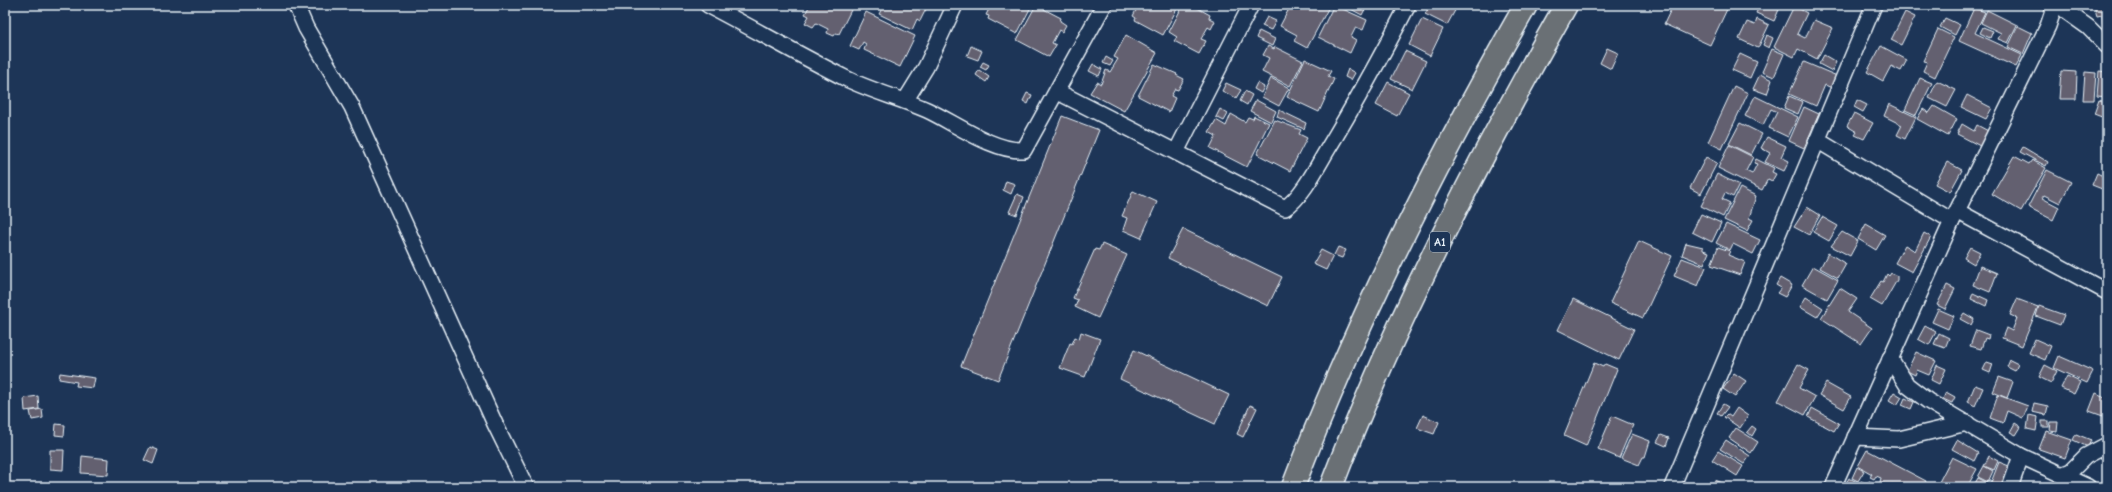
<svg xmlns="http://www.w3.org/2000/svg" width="2112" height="492" viewBox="0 0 2112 492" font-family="'Comic Neue',sans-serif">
<rect width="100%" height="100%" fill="#1d3557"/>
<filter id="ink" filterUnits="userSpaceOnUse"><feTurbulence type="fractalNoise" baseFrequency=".025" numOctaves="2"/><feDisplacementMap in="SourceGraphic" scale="8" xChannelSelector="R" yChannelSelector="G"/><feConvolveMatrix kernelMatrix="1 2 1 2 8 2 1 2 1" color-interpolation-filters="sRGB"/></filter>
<g filter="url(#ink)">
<!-- building -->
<g fill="#646070" stroke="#e8f1f8">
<path d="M810,5H851L853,6L839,34L836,33L834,36L827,33L828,29L816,23L813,27L805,23L809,16L805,14Z"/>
<path d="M884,5H924L927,7L920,21L917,19L912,30L879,14Z"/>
<path d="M995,5H1032L1017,34L988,19L989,16L986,15L990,7L994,9Z"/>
<path d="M1036,5L1061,18L1060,21L1066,25L1062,32L1059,30L1052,43L1056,45L1049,57L1017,40Z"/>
<path d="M1143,5H1179L1163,35L1135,20L1136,18L1133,16L1137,8L1140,10Z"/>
<path d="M1183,5H1192L1210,15L1209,18L1215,21L1211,29L1208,27L1201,39L1206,41L1199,54L1174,41L1177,37L1169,32Z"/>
<path d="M1291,5H1330L1307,48L1294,41L1297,35L1280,26Z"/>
<path d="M1334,5L1367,20L1363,30L1356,27L1351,37L1356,40L1350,53L1318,37Z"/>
<path d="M1343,5H1362L1366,7L1362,15Z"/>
<path d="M1430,5H1458L1447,25L1425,14Z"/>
<path d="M1673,5H1729L1710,45L1664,24Z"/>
<path d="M1760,5H1781L1774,21L1756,13Z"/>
<path d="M2107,5V22L2103,23L2102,15L2097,16L2094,6Z"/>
<path d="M1794,6L1807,13L1797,34L1805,38L1814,20L1833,28L1817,59L1798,49L1794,57L1774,47Z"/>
<path d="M1974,8L1985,12L1975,33L2022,55L2016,67L1959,41Z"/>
<path d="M1987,10L2017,25L2008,43L1998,39L2001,33L1981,23Z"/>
<path d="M866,12L915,36L900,67L864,50L866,44L863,42L859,50L850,46Z"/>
<path d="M1905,12L1915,17L1901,45L1891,40Z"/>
<path d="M1267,17L1276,21L1271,30L1262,26Z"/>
<path d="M1945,18L1960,25L1955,35L1940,27Z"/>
<path d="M1422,19L1443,29L1430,56L1409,45Z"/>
<path d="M1757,19L1769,25L1758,48L1739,39L1747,22L1755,25Z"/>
<path d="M2018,26L2032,33L2023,54L2008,47Z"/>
<path d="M1983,27L1993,31L1990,38L1980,33Z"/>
<path d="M1938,29L1954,37L1935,77L1923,71L1927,62L1923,61Z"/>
<path d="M1259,31L1275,39L1272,46L1256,38Z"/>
<path d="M1126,35L1157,53L1124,111L1090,93L1097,82L1101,84L1106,70L1110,72L1118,59L1114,57Z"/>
<path d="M1767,35L1773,38L1769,48L1763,45Z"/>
<path d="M971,46L982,51L978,60L967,56Z"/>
<path d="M1268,46L1274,49L1275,47L1303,61L1290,86L1262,72L1269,58L1263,55Z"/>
<path d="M1881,46L1907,60L1901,71L1891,66L1883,81L1867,72Z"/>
<path d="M1607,48L1618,53L1611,69L1600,63Z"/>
<path d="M1772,49L1784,54L1774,77L1762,72Z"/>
<path d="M1405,51L1426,61L1412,89L1391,79Z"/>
<path d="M1740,54L1757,62L1750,78L1732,70Z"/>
<path d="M1824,55L1836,62L1832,71L1819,64Z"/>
<path d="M1106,57L1113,61L1110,66L1103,63Z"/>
<path d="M1305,59L1331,71L1328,76L1334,79L1319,112L1287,97Z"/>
<path d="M983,62L989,65L986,70L980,67Z"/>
<path d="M1804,62L1837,76L1832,88L1825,85L1816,106L1789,94Z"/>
<path d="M1093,64L1102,69L1099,76L1089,71Z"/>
<path d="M1154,64L1177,74L1176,75L1184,79L1178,90L1175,89L1171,96L1175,98L1169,112L1138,96Z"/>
<path d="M1348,69L1355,73L1351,80L1345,77Z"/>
<path d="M979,70L989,77L986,82L976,75Z"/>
<path d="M2061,71L2077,72L2076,99H2059Z"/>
<path d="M2099,71L2107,72V97L2097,96Z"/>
<path d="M2085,72L2096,73L2094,100H2083Z"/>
<path d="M1760,74L1772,80L1767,94L1753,89Z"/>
<path d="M1271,78L1289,88L1279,106L1262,97Z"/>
<path d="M1920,78L1932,83L1916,115L1905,110Z"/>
<path d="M1937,81L1956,90L1947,107L1929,98Z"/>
<path d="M1388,82L1409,93L1397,116L1376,105Z"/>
<path d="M1226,83L1241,90L1236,98L1222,91Z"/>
<path d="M1257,83L1264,87L1261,93L1254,89Z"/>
<path d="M1734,86L1748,93L1722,149L1708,142Z"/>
<path d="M1245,91L1252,95L1247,105L1240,101Z"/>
<path d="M1027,93L1032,95L1028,104L1023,101Z"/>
<path d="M1967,95L1992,108L1986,119L1961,107Z"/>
<path d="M1755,96L1798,117L1788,137L1769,128L1777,112L1771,109L1763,125L1745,116Z"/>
<path d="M1789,96L1803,102L1798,114L1784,108Z"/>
<path d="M1256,100L1276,111L1271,122L1250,111Z"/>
<path d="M1857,100L1867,105L1863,112L1854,107Z"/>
<path d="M2099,100L2107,103V119L2094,114Z"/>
<path d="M1889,104L1916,117L1905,139L1897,135L1902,125L1884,116Z"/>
<path d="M1934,106L1957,119L1948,136L1917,119L1923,109L1929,113Z"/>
<path d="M1804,107L1819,114L1804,148L1789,141Z"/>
<path d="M1220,109L1228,114L1224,121L1216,117Z"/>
<path d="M1279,110L1306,123L1304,129L1277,117Z"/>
<path d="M1854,113L1873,123L1864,139L1855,135L1857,132L1847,126Z"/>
<path d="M1231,114L1245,122L1248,117L1253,119L1254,116L1269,123L1247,167L1210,148L1216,136L1209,132L1216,120L1226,126Z"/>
<path d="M1062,116L1099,130L998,380L961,366Z"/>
<path d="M1275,120L1301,130L1299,134L1307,138L1290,171L1257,154Z"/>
<path d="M1740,123L1762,134L1751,155L1729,144Z"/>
<path d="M1962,124L1974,131L1977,125L1990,132L1982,147L1957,134Z"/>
<path d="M1767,137L1786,146L1781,157L1789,161L1784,171L1765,162L1770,153L1761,148Z"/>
<path d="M1729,145L1753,157L1746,171L1752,174L1757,164L1754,163L1756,159L1774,168L1772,172L1776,174L1772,181L1768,179L1762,190L1718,168Z"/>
<path d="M2023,147L2048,162L2046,166L2020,152Z"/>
<path d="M2014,156L2029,164L2032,160L2046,168L2021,211L1992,194Z"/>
<path d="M1706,157L1717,163L1701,194L1690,188Z"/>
<path d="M1947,162L1962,170L1950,192L1935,184Z"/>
<path d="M2047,170L2071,182L2060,203L2044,195L2042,198L2059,207L2053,220L2028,207Z"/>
<path d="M2097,173L2107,178V191L2092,185Z"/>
<path d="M1717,174L1739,185L1733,197L1725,193L1722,199L1730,203L1723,217L1701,206Z"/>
<path d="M1006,181L1015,184L1011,194L1003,190Z"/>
<path d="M1740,188L1756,196L1749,218L1753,220L1747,231L1724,220Z"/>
<path d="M1133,191L1157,202L1141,238L1123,230L1127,218L1122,216Z"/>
<path d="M1017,194L1024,197L1017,215L1009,212Z"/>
<path d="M1807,207L1820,215L1809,235L1794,227Z"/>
<path d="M1701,214L1721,223L1712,242L1692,232Z"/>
<path d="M1822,217L1838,226L1829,241L1813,232Z"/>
<path d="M1726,224L1760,240L1753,254L1733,244L1730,250L1716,243Z"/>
<path d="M1866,224L1885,235L1876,250L1858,239Z"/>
<path d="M1183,229L1282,277L1268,306L1168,258Z"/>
<path d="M1842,232L1858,241L1850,256L1831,246Z"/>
<path d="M1924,233L1931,237L1912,272L1895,263L1905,245L1915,251Z"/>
<path d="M1639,241L1672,256L1643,318L1610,303Z"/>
<path d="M1686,243L1703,247V250L1709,252L1704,264L1682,255Z"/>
<path d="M1102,244L1127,255L1098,318L1075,307L1078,300L1073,298L1095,249L1099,250Z"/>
<path d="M1338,247L1346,250L1342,258L1334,255Z"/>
<path d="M1718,247L1730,251L1728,255L1745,262L1740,275L1711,265Z"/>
<path d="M1970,247L1980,252L1974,264L1964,258Z"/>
<path d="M1321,250L1333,256L1326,270L1313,264Z"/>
<path d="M1828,253L1846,264L1838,278L1820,268Z"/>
<path d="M1682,258L1706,267L1698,286L1674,276Z"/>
<path d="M1813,266L1838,280L1827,299L1802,285Z"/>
<path d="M1980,266L1997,273L1990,292L1973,285Z"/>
<path d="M1891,273L1897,276V280L1882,306L1870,299L1881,281L1883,282L1887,274L1889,276Z"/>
<path d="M1780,278L1792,285L1785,297L1777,293L1781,288L1776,285Z"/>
<path d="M1947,285L1955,289L1945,309L1937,305Z"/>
<path d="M1840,288L1857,299L1848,312L1872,328L1861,344L1821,318Z"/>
<path d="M1973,293L1988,300L1986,306L1971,299Z"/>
<path d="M1806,297L1823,308L1817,317L1800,307Z"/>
<path d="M1573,299L1634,329L1619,360L1558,330Z"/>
<path d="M2017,299L2038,307L2022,346L2002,338L2006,328L2012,331L2017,318L2010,315Z"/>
<path d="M2039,306L2064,315L2060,325L2036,316Z"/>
<path d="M1938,309L1954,316L1948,329L1932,322Z"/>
<path d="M1964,313L1974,319L1971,325L1960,319Z"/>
<path d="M1925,326L1936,332L1929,345L1918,339Z"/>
<path d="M1976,330L1989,335L1988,339L1985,338L1981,349L1970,346Z"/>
<path d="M1081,332L1100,339L1085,377L1060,368L1070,343L1072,344L1075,337L1079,339Z"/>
<path d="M1939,333L1949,338L1945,348L1934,344Z"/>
<path d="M2035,339L2051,346L2045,360L2029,353Z"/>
<path d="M1134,350L1229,395L1215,424L1120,379Z"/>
<path d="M1916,352L1936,361L1929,375L1917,370L1915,375L1907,371Z"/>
<path d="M2059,356L2093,371L2087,383L2054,368Z"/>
<path d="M2010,360L2018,364L2015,371L2007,367Z"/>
<path d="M1987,362L1993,364L1990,373L1983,370Z"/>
<path d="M1594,363L1603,367L1605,364L1617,369L1586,446L1564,436Z"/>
<path d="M1798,364L1809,370L1799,388L1815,397L1805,415L1778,401Z"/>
<path d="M1937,365L1946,369L1939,384L1931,380Z"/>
<path d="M2045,365L2057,371L2051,383L2039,377Z"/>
<path d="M60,373L95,378L93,388L76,386L77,382L59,379Z"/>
<path d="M1734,373L1746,381L1735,397L1723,389Z"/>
<path d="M2067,376L2080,382L2074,394L2061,388Z"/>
<path d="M1999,377L2013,382L2007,398L1993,392Z"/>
<path d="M1826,383L1851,397L1844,409L1819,395Z"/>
<path d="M1975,385L1983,388L1975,406L1968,402Z"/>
<path d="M1894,392L1902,397L1897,405L1889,400Z"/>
<path d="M1946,392L1955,397L1952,403L1943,399Z"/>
<path d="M2096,393L2107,398V405L2103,416L2089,411Z"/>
<path d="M1998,395L2028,406L2023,418L2007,411L2003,423L1990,418Z"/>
<path d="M38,396L39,409L25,411L24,398Z"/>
<path d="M1905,398L1914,402L1911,409L1902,405Z"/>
<path d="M2034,403L2048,406L2046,415L2032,412Z"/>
<path d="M1723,404L1728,407L1721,416L1717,413Z"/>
<path d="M1250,405L1257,408L1243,437L1237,434Z"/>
<path d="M1737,408L1748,416L1740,428L1724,417L1727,414L1731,417Z"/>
<path d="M1812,408L1839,423L1834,431L1808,417Z"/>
<path d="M42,409L43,418L32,420L30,411Z"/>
<path d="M1423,415L1439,422L1434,434L1417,428Z"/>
<path d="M2029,415L2038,417L2036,431L2027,429Z"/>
<path d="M1612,416L1633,425L1619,458L1598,449Z"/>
<rect x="2042" y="421" width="7" height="6"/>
<path d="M2051,422H2058L2057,432L2050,431Z"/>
<path d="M2015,423L2021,427L2016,435L2010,432Z"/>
<path d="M56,424L65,425L64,436L55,435Z"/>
<path d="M1752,426L1756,429L1752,436L1747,432Z"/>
<path d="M1736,428L1758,442L1751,453L1729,438Z"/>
<path d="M2046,431L2072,440L2065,458L2039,449Z"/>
<path d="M1632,434L1650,441L1645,457H1643L1639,465L1621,458Z"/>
<path d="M2076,434L2091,440L2088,447L2073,440Z"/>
<path d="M1661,435L1669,438L1666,446L1657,442Z"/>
<path d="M1726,440L1750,456L1744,464L1720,449Z"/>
<path d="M1957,440L1978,453L1974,461L1952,449Z"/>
<path d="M150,447L158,450L153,464L144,460Z"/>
<path d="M50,450H64L63,470L50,469Z"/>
<path d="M1867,450L1926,481L1923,487H1898L1892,484L1890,487L1880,482L1881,478L1876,476L1874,479L1870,477L1872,474L1858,466Z"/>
<path d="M1718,451L1743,466L1737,476L1712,460Z"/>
<path d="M82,456L109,459L108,475L81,473Z"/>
<path d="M1989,456L1998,461L1994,470L1984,466Z"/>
<path d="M1952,457L1977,469L1967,487H1948L1939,482Z"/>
<path d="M1999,462L2009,466L2000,487H1995L1990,485Z"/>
<path d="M1984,466L1993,471L1988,482L1978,477Z"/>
<path d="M1857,467L1864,471L1858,481L1852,478Z"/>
<path d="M1849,478L1859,483L1857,487H1844Z"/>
<path d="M1978,478L1988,483L1986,487H1973Z"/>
<path d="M1715,480L1728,485L1727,487H1712Z"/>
<path d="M1861,481L1867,484L1869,481L1875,483L1873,487H1858Z"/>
</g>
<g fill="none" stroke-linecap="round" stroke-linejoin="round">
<defs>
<g id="minor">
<path d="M296,5L306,28L352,107L495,424L526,487"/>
<path d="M708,5C754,29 799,55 845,78C871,91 900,98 927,110C955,123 994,152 1024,150L1104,5"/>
<path d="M2060,5L2067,12L2088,27L2107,46"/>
<path d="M1058,92L1285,208C1301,198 1316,169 1326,152C1355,104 1382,55 1408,5"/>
<path d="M905,101L926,67L955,5"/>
<path d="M1817,140L1952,221"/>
<path d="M1176,152L1251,5"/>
<path d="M1957,211L2107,292"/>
<path d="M1890,358L1907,385L1928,401L2021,456L2088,487"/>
<path d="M1855,437L1899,439L1967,423"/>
<path d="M2061,475L2071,471L2086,456L2107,445"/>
<path d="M1672,487L1874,5"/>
<path d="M1833,487L1952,221L2048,26L2055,5"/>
<path d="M2010,487L2021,456"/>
</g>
<g id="highway">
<path d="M1293,487C1356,321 1438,159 1526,5"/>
<path d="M1331,487C1394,322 1479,159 1566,5"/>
</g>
</defs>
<!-- minor casing -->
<use href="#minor" stroke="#e8f1f8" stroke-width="18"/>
<!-- highway casing -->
<use href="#highway" stroke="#e8f1f8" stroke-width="25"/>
<!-- minor -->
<use href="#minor" stroke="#1d3557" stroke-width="15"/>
<!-- highway -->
<use href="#highway" stroke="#6a7074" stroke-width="22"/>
</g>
</g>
<g text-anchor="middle" stroke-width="3" stroke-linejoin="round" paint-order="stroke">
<!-- shield labels -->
<rect fill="#1d3557" stroke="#abb9c8" stroke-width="1" x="1430" y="232" width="20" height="20" rx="3"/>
<g font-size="12" font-weight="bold" fill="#e8f1f8">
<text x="1440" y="246">A1</text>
</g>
</g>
<!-- margin -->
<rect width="2112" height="492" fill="none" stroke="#1d3557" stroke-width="20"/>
<rect x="10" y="10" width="2092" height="472" fill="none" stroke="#e8f1f8" stroke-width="1.5" filter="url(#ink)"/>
</svg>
